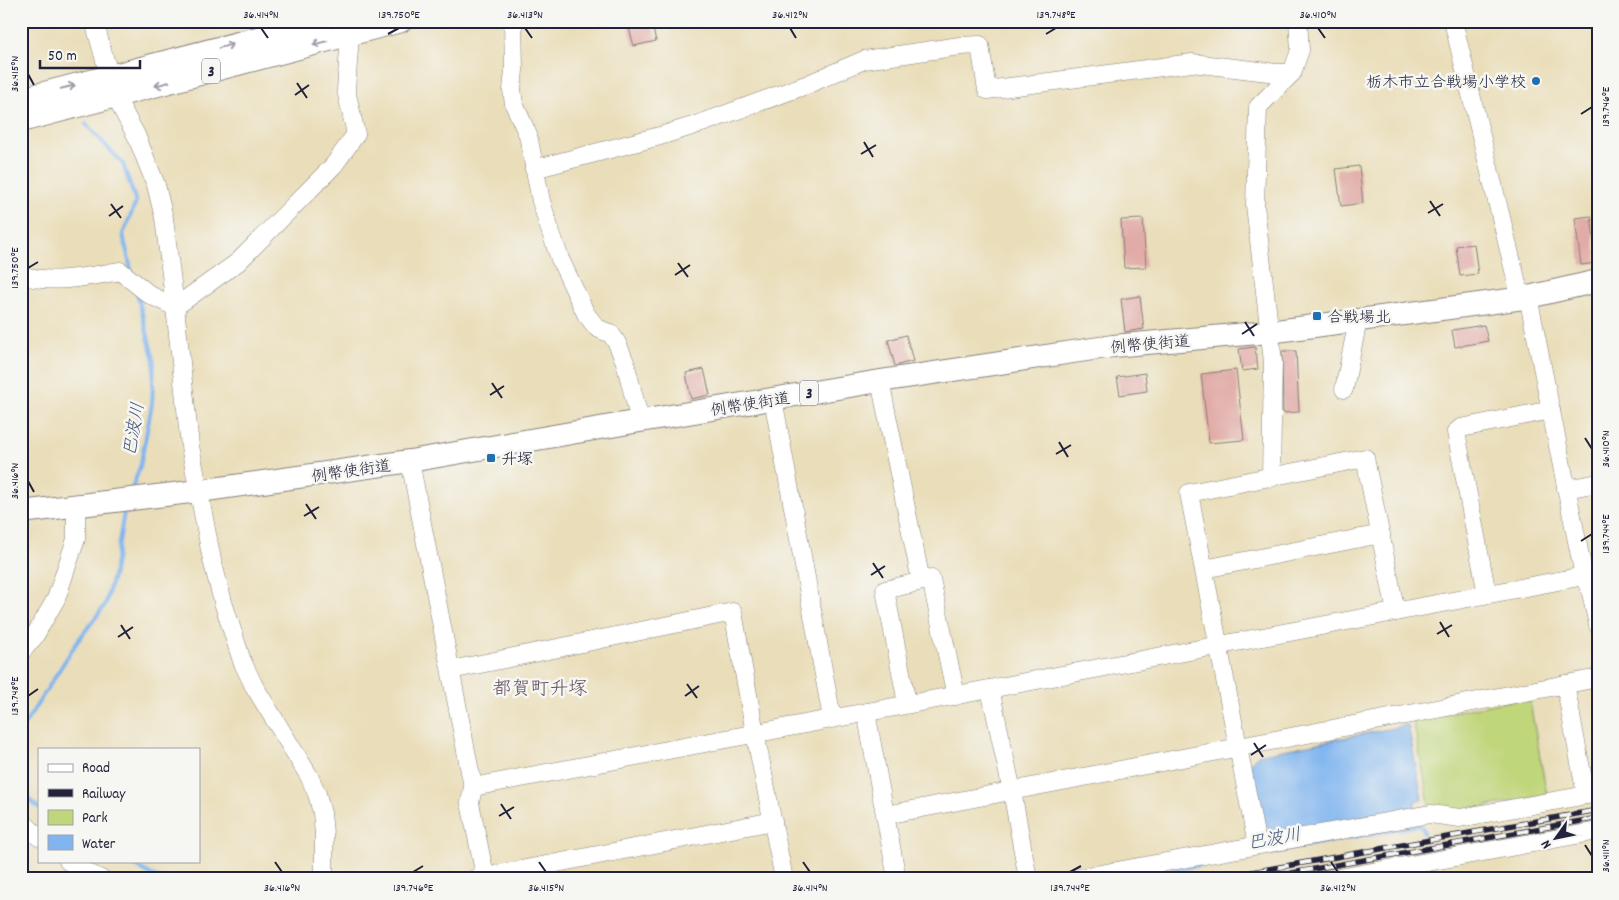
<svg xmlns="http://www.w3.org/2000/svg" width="1619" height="900" viewBox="0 0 1619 900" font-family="Dekko,'Klee One',sans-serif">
<rect width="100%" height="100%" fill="#f6f6f2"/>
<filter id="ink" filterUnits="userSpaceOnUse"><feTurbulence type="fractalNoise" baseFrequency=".02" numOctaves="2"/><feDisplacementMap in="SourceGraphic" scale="10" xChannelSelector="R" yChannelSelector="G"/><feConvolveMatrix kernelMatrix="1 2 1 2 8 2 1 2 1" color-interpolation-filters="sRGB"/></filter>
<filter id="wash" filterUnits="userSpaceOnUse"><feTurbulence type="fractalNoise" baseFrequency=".0096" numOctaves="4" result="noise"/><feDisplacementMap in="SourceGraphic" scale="20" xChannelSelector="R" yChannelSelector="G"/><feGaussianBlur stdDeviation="1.12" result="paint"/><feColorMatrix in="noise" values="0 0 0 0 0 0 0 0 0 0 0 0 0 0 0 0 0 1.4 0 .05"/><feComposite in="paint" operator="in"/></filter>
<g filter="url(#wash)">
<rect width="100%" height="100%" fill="#eadeba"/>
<!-- green -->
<path fill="#c0d67a" stroke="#717c5a" d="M1529,697L1547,795L1461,811L1430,808L1413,720Z"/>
<!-- water -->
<path fill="#81b5ef" stroke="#526c95" d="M1408,725L1422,799L1415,801V807L1272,837L1269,827L1261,829L1250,763L1258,755Z"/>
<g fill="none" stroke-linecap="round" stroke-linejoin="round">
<!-- stream -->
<g stroke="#81b5ef" stroke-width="4">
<path d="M86,124L123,164L136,202L123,234L132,274"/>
<path d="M131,491L140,467L152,404L154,361L137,293"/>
<path d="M21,730L77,642L105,605L114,572L125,506"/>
<path d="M21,793L39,808"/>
<path d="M126,861L158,878L167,879"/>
<path d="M1434,869L1440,879"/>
<path d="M1125,879L1418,825L1423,828L1424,833"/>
</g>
</g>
<g id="blocks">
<!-- building -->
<g fill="#e1aba7">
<path d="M627,21H651L656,41L634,46Z"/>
<path d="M1359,166L1363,203L1341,206L1336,169Z"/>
<path d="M1591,216L1597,263L1581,265L1575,218Z"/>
<path d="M1143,219L1146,267L1124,268L1121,220Z"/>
<path d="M1474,244L1478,274L1460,276L1456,246Z"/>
<path d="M1140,296L1144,329L1125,332L1121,299Z"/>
<path d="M1484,325L1488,341L1455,347L1452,330Z"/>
<path d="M906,335L913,361L895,366L888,340Z"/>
<path d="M1255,347L1258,369L1242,371L1239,349Z"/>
<path d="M1282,351H1296L1299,412L1283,413Z"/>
<path d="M704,369L710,395L691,399L686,373Z"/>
<path d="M1236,370L1244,440L1209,443L1201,374Z"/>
<path d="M1145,373L1147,391L1120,395L1117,377Z"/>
</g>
</g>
</g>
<g filter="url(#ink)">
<use href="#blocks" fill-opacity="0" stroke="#86807a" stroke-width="1"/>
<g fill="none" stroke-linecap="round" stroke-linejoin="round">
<defs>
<g id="minor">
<path d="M94,21L115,96L136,135L156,185L164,218L175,307L190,446L212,560L223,602L242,661L254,686L309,776L317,794L322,813L324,834V879"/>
<path d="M513,21L514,70L512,90L514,104L528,135L541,201L549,227L560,259L586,314L597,328L611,334L617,343L625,362L640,421"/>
<path d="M1453,21L1518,287L1530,306L1584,576L1591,593L1598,625"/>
<path d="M534,169L660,136L702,123L806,85L864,60L960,46L980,45L987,90L1192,63L1277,73H1292"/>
<path d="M21,275C52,285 89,276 120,271L150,295L175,307"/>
<path d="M175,307L238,262L334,165L356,134L346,90L351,21"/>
<path d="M880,381L921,581"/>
<path d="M1344,389L1358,320"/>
<path d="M773,399L832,718"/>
<path d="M410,461L473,787L470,803L485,876"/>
<path d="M1271,478L1273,362L1255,205L1258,107L1292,73L1300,50L1298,21"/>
<path d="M1566,489L1598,483"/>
<path d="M1204,569L1381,534"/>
<path d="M1487,594L1456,432L1461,428L1551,410"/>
<path d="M21,652L34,637L56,599L76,539V507"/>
<path d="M451,670L733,612L755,733L784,879"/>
<path d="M1565,684L1586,795"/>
<path d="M990,689L1012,791L1028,879"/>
<path d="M907,703L885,590L931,579L956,696"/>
<path d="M866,712L897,879"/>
<path d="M473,787L1584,576"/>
<path d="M886,815L1598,678"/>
<path d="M21,821L39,837"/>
<path d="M1257,845L1189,493L1365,458L1396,612"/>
<path d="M68,861L78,868L101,879"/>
<path d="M474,879L773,821"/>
<path d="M1073,879L1430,814L1460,818L1598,793"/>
<path d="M1334,879L1598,831"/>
</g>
<g id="major">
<path d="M21,99L323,21"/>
<path d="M21,121L401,21"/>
<path d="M21,512L199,491L410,461L640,421L880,381L1113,346L1269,332L1524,298L1598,281"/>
</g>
</defs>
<!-- minor casing -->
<use href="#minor" stroke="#86807a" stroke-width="19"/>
<!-- major casing -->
<use href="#major" stroke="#86807a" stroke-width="24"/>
<!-- minor -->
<use href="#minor" stroke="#fff" stroke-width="18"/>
<!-- major -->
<use href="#major" stroke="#fff" stroke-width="22"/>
<defs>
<g id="rail">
<path d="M1213,879L1598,810"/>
<path d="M1258,879L1598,818"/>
</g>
</defs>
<!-- rail casing -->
<use href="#rail" stroke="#22223b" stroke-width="5.5"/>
<!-- rail -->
<use href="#rail" stroke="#f6f6f2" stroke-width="4" stroke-dasharray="11" stroke-linecap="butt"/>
</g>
<!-- one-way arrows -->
<defs><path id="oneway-shaft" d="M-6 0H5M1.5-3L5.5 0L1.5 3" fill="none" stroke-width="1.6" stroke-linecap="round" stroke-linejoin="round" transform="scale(1.25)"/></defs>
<g stroke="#9c9ca7">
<use href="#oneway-shaft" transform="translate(320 43) rotate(165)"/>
<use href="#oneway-shaft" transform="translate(226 46) rotate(-15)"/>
<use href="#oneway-shaft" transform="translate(162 84) rotate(165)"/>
<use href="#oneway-shaft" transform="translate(68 87) rotate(-14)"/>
</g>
</g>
<!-- ticks -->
<path fill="none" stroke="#22223b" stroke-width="2" d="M261,28L268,38M525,28L532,38M790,28L796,38M1318,28L1325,38M388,34L399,28M1046,34L1056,28M28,74L34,85M297,83L307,98M295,95L309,85M1581,114L1592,107M864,142L873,157M861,154L876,145M1430,201L1440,216M111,204L121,218M1428,213L1443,204M109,216L123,206M678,263L688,277M28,268L38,262M675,275L690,265M1245,322L1254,336M1242,334L1257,324M492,383L502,398M490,395L504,386M1585,438L1592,449M1059,442L1068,457M1056,454L1071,445M28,481L34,492M306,504L316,519M304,516L319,507M1581,541L1592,534M873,563L883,578M871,575L885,566M1440,622L1449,637M121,625L130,639M1437,634L1452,625M118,637L133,627M687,684L697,698M28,696L38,689M685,696L699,686M1254,743L1263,757M1251,755L1266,745M501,804L511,819M499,816L514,807M1585,845L1592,856M275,862L282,872M539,862L546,872M803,862L810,872M1331,862L1338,872M413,872L423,866M1070,872L1081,866"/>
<!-- markers -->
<g fill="#1f6fb2" stroke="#f6f6f2" stroke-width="2">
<circle cx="1536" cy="81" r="5"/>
<rect x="1312" y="311" width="10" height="10" rx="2.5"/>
<rect x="486" y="453" width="10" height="10" rx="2.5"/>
</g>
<g text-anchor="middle" stroke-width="5" stroke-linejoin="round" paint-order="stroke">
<!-- shield labels -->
<g fill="#f6f6f2" stroke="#626272" stroke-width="1">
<rect x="202" y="58.5" width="18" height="25" rx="4"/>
<rect x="800" y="380.5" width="18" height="25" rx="4"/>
</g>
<g font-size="15" font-weight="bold" fill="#22223b">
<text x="211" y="76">3</text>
<text x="809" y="398">3</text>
</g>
<!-- poi labels -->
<g font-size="16" fill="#22223b" stroke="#f6f6f2" text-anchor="start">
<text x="1526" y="87" text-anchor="end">栃木市立合戦場小学校</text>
<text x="1327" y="322">合戦場北</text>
<text x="501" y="464">升塚</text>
</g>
<!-- street labels -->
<g font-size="16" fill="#22223b" stroke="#f6f6f2">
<text transform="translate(1150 343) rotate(-5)" y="6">例幣使街道</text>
<text transform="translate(750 403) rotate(-9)" y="6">例幣使街道</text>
<text transform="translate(351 470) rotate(-8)" y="6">例幣使街道</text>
</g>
<!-- water labels -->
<g font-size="18" font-style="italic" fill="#43557a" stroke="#f6f6f2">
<text transform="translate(133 429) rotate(-80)" y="6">巴波川</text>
<text transform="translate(1274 838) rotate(-10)" y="6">巴波川</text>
</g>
<!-- quarter labels -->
<g font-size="19" fill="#655261" stroke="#f6f6f2">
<text x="540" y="694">都賀町升塚</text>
</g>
</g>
<!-- margin -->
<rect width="1619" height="900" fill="none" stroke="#f6f6f2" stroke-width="55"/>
<!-- legend -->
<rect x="38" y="748" width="162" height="115" fill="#f6f6f2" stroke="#a1a1a9"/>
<rect x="48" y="764" width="25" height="8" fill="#ffffff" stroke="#a1a1a9"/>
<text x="82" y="772" font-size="15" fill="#22223b">Road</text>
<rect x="48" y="789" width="25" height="8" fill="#22223b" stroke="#a1a1a9"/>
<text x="82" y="798" font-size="15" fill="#22223b">Railway</text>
<rect x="48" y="810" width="25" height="15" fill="#c0d67a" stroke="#a1a1a9"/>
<text x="82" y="822" font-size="15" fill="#22223b">Park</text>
<rect x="48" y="835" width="25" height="15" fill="#81b5ef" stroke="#a1a1a9"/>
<text x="82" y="848" font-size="15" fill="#22223b">Water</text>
<!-- north arrow -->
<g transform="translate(1556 838) rotate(237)" stroke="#f6f6f2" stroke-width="4" paint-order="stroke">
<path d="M0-4L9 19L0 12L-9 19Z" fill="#22223b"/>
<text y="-8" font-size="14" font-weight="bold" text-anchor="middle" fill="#22223b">N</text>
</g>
<!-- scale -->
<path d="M40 60v8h100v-8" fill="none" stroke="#22223b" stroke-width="2.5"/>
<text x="48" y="60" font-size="15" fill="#22223b" stroke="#f6f6f2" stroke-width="4" paint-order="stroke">50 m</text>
<rect x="28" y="28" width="1564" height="844" fill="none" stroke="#22223b" stroke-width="2"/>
<g font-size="12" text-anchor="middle" fill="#22223b">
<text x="261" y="18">36.414°N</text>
<text x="399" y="18">139.750°E</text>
<text x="525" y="18">36.413°N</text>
<text x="790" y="18">36.412°N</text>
<text x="1056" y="18">139.748°E</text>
<text x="1318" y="18">36.410°N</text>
<text transform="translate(14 74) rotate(-90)" y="4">36.415°N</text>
<text transform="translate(1605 107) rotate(-90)" y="4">139.746°E</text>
<text transform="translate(14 268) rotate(-90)" y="4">139.750°E</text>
<text transform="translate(1605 449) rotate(-90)" y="4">36.410°N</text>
<text transform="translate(14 481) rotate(-90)" y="4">36.416°N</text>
<text transform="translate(1605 534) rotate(-90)" y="4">139.744°E</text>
<text transform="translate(14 696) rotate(-90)" y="4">139.748°E</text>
<text transform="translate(1605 856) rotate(-90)" y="4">36.411°N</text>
<text x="282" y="891">36.416°N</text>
<text x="413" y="891">139.746°E</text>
<text x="546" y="891">36.415°N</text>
<text x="810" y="891">36.414°N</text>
<text x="1070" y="891">139.744°E</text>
<text x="1338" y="891">36.412°N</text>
</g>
</svg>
